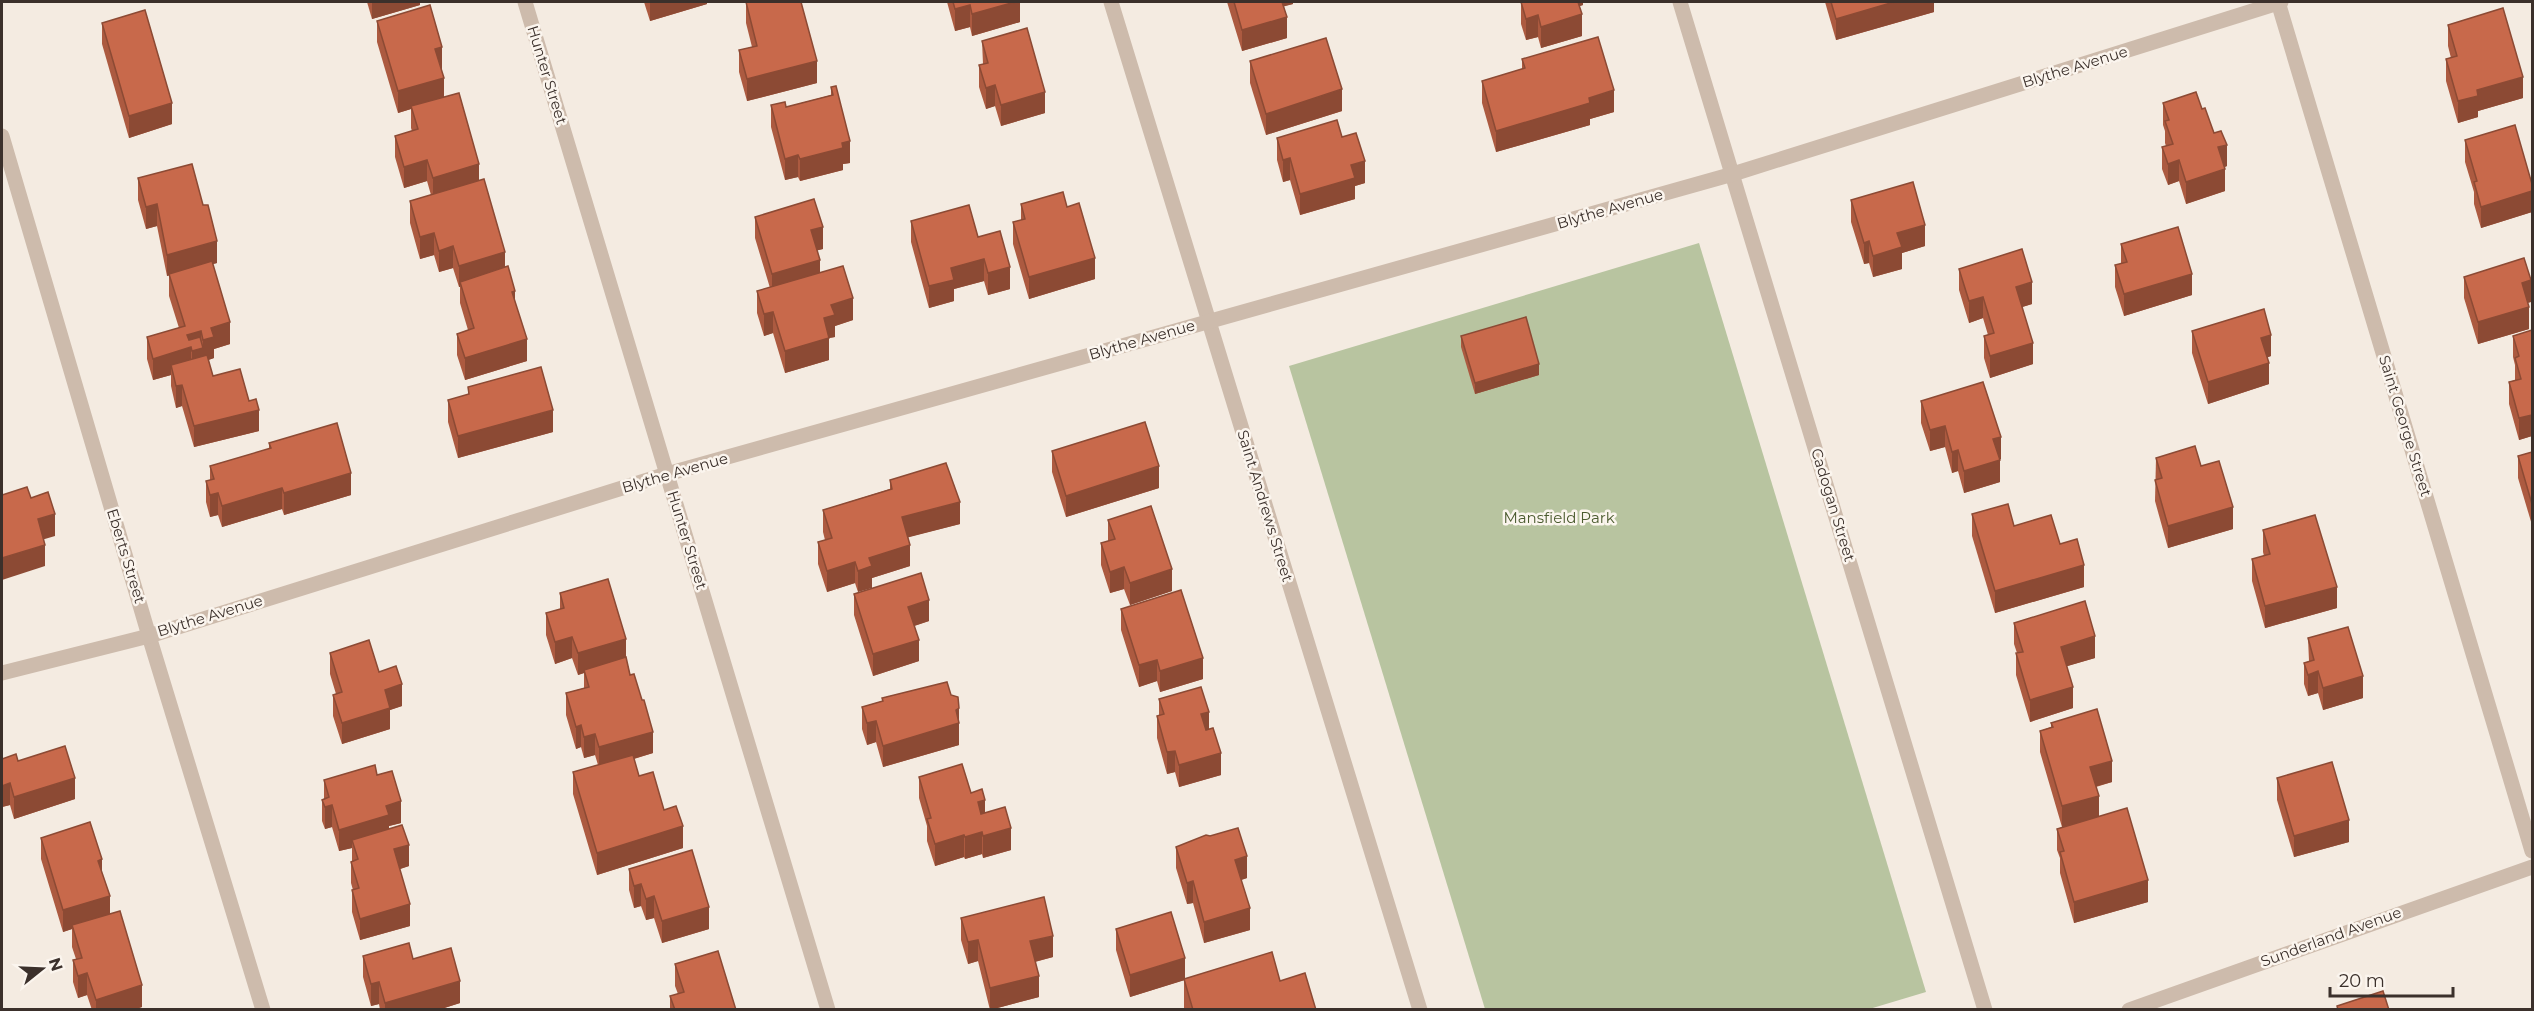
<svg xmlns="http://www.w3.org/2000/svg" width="2534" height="1011" viewBox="0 0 2534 1011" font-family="Montserrat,sans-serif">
<rect width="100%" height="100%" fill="#f4ebe1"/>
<!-- green -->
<path fill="#b8c4a0" d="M1699,243L1926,992L1866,1010L1485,1009L1289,366Z"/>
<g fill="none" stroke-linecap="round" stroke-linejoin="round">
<!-- minor -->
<g stroke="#cdbbac" stroke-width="15">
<path d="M525,2L828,1010"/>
<path d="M1111,2L1420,1010"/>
<path d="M1680,2L1985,1010"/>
<path d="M2278,2L2532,851"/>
<path d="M2,136L149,636L263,1010"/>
<path d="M2,673L149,636L667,474L1733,174L2281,2"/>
<path d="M2129,1010L2532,867"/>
</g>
</g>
<!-- wall -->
<g fill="#ac5a40">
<path d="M367,2H420V5L372,19Z"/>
<path d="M644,2H707V4L650,21Z"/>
<path d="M746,2L817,83L747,101L739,72V50L752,47L746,23Z"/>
<path d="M947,2H1020V22L972,36L970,27L955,31Z"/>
<path d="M1227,2H1293V4L1284,6L1287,38L1242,51Z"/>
<path d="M1521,2H1583V5L1579,6L1582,36L1541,48L1538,37L1526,40L1521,24Z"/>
<path d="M1825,2H1934V12L1836,40Z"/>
<path d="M377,21L442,69H441L444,97L479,181L515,303L527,361L465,380L457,355V334L468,330L460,303V287H459L453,268L439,272L434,255L420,259L410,223V201L431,195L427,181L404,188L395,157V136L412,131L411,128V109L398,113L377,42Z"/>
<path d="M102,23L172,124L129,138L102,44Z"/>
<path d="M2448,25L2523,98L2478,111V117L2458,123L2446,81V59L2451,58L2448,46Z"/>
<path d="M982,41L1045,113L1001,126L995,106L986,109L979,87V65L983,64Z"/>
<path d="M1522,59L1614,112L1590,119V125L1496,152L1482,103V81L1522,69Z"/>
<path d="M1250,61L1342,111L1266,135L1250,83Z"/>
<path d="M831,87L850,163L843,164V170L800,181L798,177L785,180L771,127V105L786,107L831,95Z"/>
<path d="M2163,103L2202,109L2214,133L2227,166L2225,167V191L2186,204L2179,181L2168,185L2162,169V147L2166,146L2165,143V131L2163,125Z"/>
<path d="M1342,137L1365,183L1355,186V199L1300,215L1290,180L1283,182L1277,160V138Z"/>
<path d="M2465,140L2532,184V212L2481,228L2474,204V192L2465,162Z"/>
<path d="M138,178L217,263L213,264L230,344L214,349V358L208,360L213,376L249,401L259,431L194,447L182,406L176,408L171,386V375L153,380L147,359V337L179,328L169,296V275L167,276L157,226L146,229L138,200Z"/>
<path d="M1851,200L1925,246L1902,253V269L1873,277L1869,263L1864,264L1851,222Z"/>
<path d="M1021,204L1067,207L1095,279L1029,299L1013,244V222L1021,220Z"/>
<path d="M755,217L823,249L817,250L820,273L853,320L835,326V337L829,338V360L785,373L773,333L764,336L757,313V291L770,288L755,238Z"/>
<path d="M911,221L978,237L1010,289L988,295L984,281L954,289V301L929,308L911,242Z"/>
<path d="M2121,244L2192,295L2124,316L2115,287V265L2121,264Z"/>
<path d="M1959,269L2032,304L2022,307L2033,364L1990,378L1984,358V336L1988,335L1983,318L1969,323L1959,290Z"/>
<path d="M2464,277L2531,302L2527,303L2529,329L2478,344L2464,298Z"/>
<path d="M2532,330V436L2519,440L2509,404V382L2515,380V365L2513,357V336Z"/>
<path d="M2192,331L2271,356L2267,357L2269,384L2208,404L2192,353Z"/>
<path d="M1461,336L1539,375L1475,394L1461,347Z"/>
<path d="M468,387L553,432L458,458L448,422V400L468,395Z"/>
<path d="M1921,401L2001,459H2000V482L1964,493L1958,471L1952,473L1945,447L1930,451L1921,423Z"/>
<path d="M269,443L351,495L284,515L282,509L222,527L218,515L210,517L206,502V481L210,480V466L269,449Z"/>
<path d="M1052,451L1159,488L1066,517L1052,472Z"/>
<path d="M2532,452V525L2518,478V456Z"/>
<path d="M2156,458L2201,466L2233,529L2168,548L2155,501Z"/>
<path d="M890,480L960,524L908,537L910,566L872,578L858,592L855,583L827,592L818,564V542L825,540L823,532V510L890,489Z"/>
<path d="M1972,514L2014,526L2060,544L2084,587L1995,613L1972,536Z"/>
<path d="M1108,520L1172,591L1130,605L1124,589L1110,593L1101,565V543L1108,541Z"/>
<path d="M2263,530L2337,608L2265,628L2252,581V559L2264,556L2263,552Z"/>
<path d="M560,593L626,659L653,753L634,759L639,776L664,810L683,848L597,875L573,794V772L598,765L595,755L584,758L581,747L576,749L566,715V693L584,688V673L578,675L572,658L555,664L546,635V613L560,609Z"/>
<path d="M854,594L929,621L914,626L919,661L873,676L854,615Z"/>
<path d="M1121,609L1203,679L1160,692L1157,681L1139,687L1121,630Z"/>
<path d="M2014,623L2095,658L2067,666L2073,708L2030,722L2016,675V653H2017L2014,644Z"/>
<path d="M2308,638L2363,698L2323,710L2318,693L2308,696L2304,684V663L2309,661Z"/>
<path d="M330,653L379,672L402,706L390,710V729L342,744L333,716V695L336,694L330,674Z"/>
<path d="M882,698L959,745L883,767L876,742L867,745L862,729V707L882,701Z"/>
<path d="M1159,699L1209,729L1221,775L1179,787L1175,772L1167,774L1157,738V716H1159Z"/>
<path d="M2051,723L2112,782L2096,787L2099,817L2148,902L2074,923L2060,873V858L2057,850V829L2062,827L2040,752V731L2051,727Z"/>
<path d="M2,759L18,761L75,799L14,819L10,805L2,807Z"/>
<path d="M377,775L401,823L389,826V829L409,866L400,869L410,926L360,940L352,912V890H353L351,883V862L352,861V848L339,851L332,827L325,829L322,821V800L324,799V780Z"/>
<path d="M919,777L971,793L1011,850L983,858L982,854L965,859L964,857L935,866L927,841V826L919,798Z"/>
<path d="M2277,778L2349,842L2294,857L2277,800Z"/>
<path d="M41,838L102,873L110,914L142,1007L133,1010H92L87,995L78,998L73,982V960L76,959L72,947V929L63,932L41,859Z"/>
<path d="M1176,847L1247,878L1241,880L1250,930L1204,943L1193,903L1187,904L1176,868Z"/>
<path d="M629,869L709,929L662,943L654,918L646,920L641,906L634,908L629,890Z"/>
<path d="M961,918L1053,957L1035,962L1039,997L990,1010L978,961L968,964L961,940Z"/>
<path d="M1116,929L1185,978L1280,981L1316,1010H1184V980L1130,997L1116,950Z"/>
<path d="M363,956L413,959L460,1003L438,1010H380L379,1004L371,1006L363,977Z"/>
<path d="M675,964L736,1010H670V996L678,994L675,986Z"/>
</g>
<!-- shaded-wall -->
<g fill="#8c4a34">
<path d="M372,2H420V5L372,19Z"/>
<path d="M650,2H707V4L650,21Z"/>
<path d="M1015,2H1020V22L972,36V14Z"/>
<path d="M1278,2H1293V4L1278,8Z"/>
<path d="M1574,2H1583V5L1574,8Z"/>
<path d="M1894,2H1934V12L1836,40V19Z"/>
<path d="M970,5V27L955,31V9Z"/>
<path d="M1582,14V36L1541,48V27Z"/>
<path d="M1538,15V37L1526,40V19Z"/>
<path d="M1287,17V38L1242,51V30Z"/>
<path d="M442,47V69L435,71V49Z"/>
<path d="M817,61V83L747,101V79Z"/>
<path d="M2523,77V98L2478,111V117L2458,123V101L2477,90Z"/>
<path d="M444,78V99L411,106V109L398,113V91Z"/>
<path d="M995,85V106L986,109V88Z"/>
<path d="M1342,89V111L1266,135V114Z"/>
<path d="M1614,90V112L1590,119V125L1496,152V131L1589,98Z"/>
<path d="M1045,92V113L1001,126V105Z"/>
<path d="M172,103V124L129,138V116Z"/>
<path d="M850,141V163L843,164V170L800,181V159L842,143Z"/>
<path d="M2227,145V166L2218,169V147Z"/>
<path d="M798,155V177L785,180V159Z"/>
<path d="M1290,158V180L1283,182V160Z"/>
<path d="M427,160V181L404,188V167Z"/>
<path d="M2179,160V181L2168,185V164Z"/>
<path d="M1365,161V183L1355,186V199L1300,215V194L1351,165Z"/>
<path d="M479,164V186L433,200V178Z"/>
<path d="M2225,169V191L2186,204V182Z"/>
<path d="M2532,191V212L2481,228V207Z"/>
<path d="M157,204V226L146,229V207Z"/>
<path d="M1925,225V246L1902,253V269L1873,277V256L1897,233Z"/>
<path d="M823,227V249L811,252V230Z"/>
<path d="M434,233V255L420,259V237Z"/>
<path d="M217,241V263L167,276V255Z"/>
<path d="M1869,241V263L1864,264V243Z"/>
<path d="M453,246V268L439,272V251Z"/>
<path d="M505,252V274L460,282V287H459V266Z"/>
<path d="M1095,258V279L1029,299V277Z"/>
<path d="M984,259V281L954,289V301L929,308V286L951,268Z"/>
<path d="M820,260V282L772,295V274Z"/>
<path d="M1010,267V289L988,295V273Z"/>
<path d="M2192,274V295L2124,316V294Z"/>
<path d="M2531,280V302L2522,304V283Z"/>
<path d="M2032,282V304L2016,309V287Z"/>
<path d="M515,291V313L512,292Z"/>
<path d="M1983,297V318L1969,323V301Z"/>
<path d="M853,298V320L835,326V337L829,338V360L785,373V351L824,318L831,305Z"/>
<path d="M2529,307V329L2478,344V322Z"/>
<path d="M773,312V333L764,336V314Z"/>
<path d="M230,322V344L214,349V358L203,362V340L211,328Z"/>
<path d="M201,331V349L203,348V370L192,373V351L191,347V369L171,365V375L153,380V359L187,335Z"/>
<path d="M2271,335V356L2261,360V338Z"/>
<path d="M527,339V361L465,380V358Z"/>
<path d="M2033,343V364L1990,378V356Z"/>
<path d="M2269,363V384L2208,404V382Z"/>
<path d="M1539,364V375L1475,394V383Z"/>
<path d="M182,385V406L176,408V386Z"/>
<path d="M259,410V431L194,447V426Z"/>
<path d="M553,410V432L458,458V436Z"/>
<path d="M2532,415V436L2519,440V418Z"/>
<path d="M1945,426V447L1930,451V430Z"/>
<path d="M2001,437V459L1993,461V439Z"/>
<path d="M1958,450V471L1952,473V452Z"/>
<path d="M2000,460V482L1964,493V471Z"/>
<path d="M1159,466V488L1066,517V496Z"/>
<path d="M351,473V495L284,515V493Z"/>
<path d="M282,488V509L222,527V506Z"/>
<path d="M218,493V515L210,517V495Z"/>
<path d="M960,502V524L902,539V517Z"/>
<path d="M2233,507V529L2168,548V526Z"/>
<path d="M55,514V536L38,541V519Z"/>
<path d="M45,545V566L2,580V558Z"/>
<path d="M910,545V566L872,578V588L858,592V571L869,558Z"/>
<path d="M855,562V583L827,592V571Z"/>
<path d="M2084,565V587L1995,613V591Z"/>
<path d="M1124,567V589L1110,593V572Z"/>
<path d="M1172,569V591L1130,605V583Z"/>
<path d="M2337,587V608L2265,628V606Z"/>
<path d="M929,600V621L908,628V607Z"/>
<path d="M2095,636V658L2061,668V647Z"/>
<path d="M572,637V658L555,664V642Z"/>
<path d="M626,639V661L584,670V673L578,675V653Z"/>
<path d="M919,640V661L873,676V654Z"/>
<path d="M1203,658V679L1160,692V671Z"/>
<path d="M1157,660V681L1139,687V665Z"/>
<path d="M2318,671V693L2308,696V675Z"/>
<path d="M2363,676V698L2323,710V688Z"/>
<path d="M402,684V706L390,710V729L342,744V723L385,690Z"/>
<path d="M2073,687V708L2030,722V700Z"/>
<path d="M959,708V745L883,767V746L956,710Z"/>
<path d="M1209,712V733L1201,735V714Z"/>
<path d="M876,721V742L867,745V723Z"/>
<path d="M581,725V747L576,749V727Z"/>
<path d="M653,732V753L599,769V747Z"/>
<path d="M595,734V755L584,758V737Z"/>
<path d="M1175,751V772L1167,774V752Z"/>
<path d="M1221,753V775L1179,787V765Z"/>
<path d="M2112,761V782L2090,788V767Z"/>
<path d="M75,778V799L14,819V797Z"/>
<path d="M10,783V805L2,807V786Z"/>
<path d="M2099,796V817L2062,827V806Z"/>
<path d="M985,800V821L978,823V802Z"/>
<path d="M401,801V823L389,826V837L352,840V848L339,851V830L386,806Z"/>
<path d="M332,805V827L325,829V807Z"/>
<path d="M2349,820V842L2294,857V836Z"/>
<path d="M683,826V848L597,875V853Z"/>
<path d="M1011,828V850L983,858V836Z"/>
<path d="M982,832V854L965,859V837Z"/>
<path d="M964,835V857L935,866V844Z"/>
<path d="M409,845V866L394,871V849Z"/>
<path d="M1247,856V878L1235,882V860Z"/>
<path d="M102,859V881L98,861Z"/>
<path d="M2148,880V902L2074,923V902Z"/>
<path d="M1193,881V903L1187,904V883Z"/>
<path d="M641,884V906L634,908V886Z"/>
<path d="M110,896V917L72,925V929L63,932V910Z"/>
<path d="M654,896V918L646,920V899Z"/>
<path d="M410,904V926L360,940V919Z"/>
<path d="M709,907V929L662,943V921Z"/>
<path d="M1250,908V930L1204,943V922Z"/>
<path d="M1053,936V957L1030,963V941Z"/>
<path d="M978,940V961L968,964V942Z"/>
<path d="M1185,958V980L1130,997V975Z"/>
<path d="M87,973V995L78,998V976Z"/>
<path d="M1039,976V997L990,1010V988Z"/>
<path d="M460,981V1003L438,1010H385V1003Z"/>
<path d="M379,982V1004L371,1006V984Z"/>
<path d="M142,985V1007L133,1010H96V1000Z"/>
</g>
<!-- building -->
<g fill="#c8694b" stroke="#8c4a34" stroke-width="1.5">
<path d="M746,2H801L817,61L747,79L739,50L757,46Z"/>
<path d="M953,2H1015L972,14L970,5L955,9Z"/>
<path d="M1234,2H1282L1287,17L1242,30Z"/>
<path d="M1521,2H1578L1582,14L1541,27L1538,15L1526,19Z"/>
<path d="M1831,2H1894L1836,19Z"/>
<path d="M430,5L442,47L435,49L444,78L398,91L377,21Z"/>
<path d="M2503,8L2523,77L2477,90L2478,96L2458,101L2446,59L2457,56L2448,25Z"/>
<path d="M145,10L172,103L129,116L102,23Z"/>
<path d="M1027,28L1045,92L1001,105L995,85L986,88L979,65L988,63L982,41Z"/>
<path d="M1598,37L1614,90L1589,98L1590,103L1496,131L1482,81L1525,68L1522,59Z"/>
<path d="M1326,38L1342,89L1266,114L1250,61Z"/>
<path d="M836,86L850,141L842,143L843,148L800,159L798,155L785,159L771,105L785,102L786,107L833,95L831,87Z"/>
<path d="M2196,92L2202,109L2205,108L2214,133L2221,131L2227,145L2218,147L2225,169L2186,182L2179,160L2168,164L2162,147L2173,144L2165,121L2169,120L2163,103Z"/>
<path d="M459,93L479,164L433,178L427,160L404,167L395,136L418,129L411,106Z"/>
<path d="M1337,120L1342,137L1356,133L1365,161L1351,165L1355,178L1300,194L1290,158L1283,160L1277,138Z"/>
<path d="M2515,125L2532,184V191L2481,207L2474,182L2477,181L2465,140Z"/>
<path d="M192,164L203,205H208L217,241L167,255L157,204L146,207L138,178Z"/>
<path d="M484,179L505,252L459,266L453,246L439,251L434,233L420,237L410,201Z"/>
<path d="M1913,182L1925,225L1897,233L1902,247L1873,256L1869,241L1864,243L1851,200Z"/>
<path d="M1063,192L1067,207L1079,203L1095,258L1029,277L1013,222L1025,219L1021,204Z"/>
<path d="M814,199L823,227L811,230L820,260L772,274L755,217Z"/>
<path d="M969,205L978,237L1000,231L1010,267L988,273L984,259L951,268L954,280L929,286L911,221Z"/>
<path d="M2178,227L2192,274L2124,294L2115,265L2127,262L2121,244Z"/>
<path d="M2022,249L2032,282L2016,287L2033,343L1990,356L1984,336L1994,333L1983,297L1969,301L1959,269Z"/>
<path d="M2524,258L2531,280L2522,283L2529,307L2478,322L2464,277Z"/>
<path d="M212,261L230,322L211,328L214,337L203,340L201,331L187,335L189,340L200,337L203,348L192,351L191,347L153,359L147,337L185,326L169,274Z"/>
<path d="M508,266L515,291L512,292L527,339L465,358L457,334L474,328L460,282Z"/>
<path d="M843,266L853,298L831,305L835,315L824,318L829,338L785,351L773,312L764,314L757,291Z"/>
<path d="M2264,309L2271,335L2261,338L2269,363L2208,382L2192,331Z"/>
<path d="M1526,317L1539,364L1475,383L1461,336Z"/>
<path d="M2532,330V415L2519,418L2509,382L2521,379L2515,358L2519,356L2513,336Z"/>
<path d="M207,355L213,376L240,369L249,401L256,399L259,410L194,426L182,385L176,386L171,365Z"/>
<path d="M541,367L553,410L458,436L448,400L469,394L468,387Z"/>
<path d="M1983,382L2001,437L1993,439L2000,460L1964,471L1958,450L1952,452L1945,426L1930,430L1921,401Z"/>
<path d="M1145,422L1159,466L1066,496L1052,451Z"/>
<path d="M337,423L351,473L284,493L282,488L222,506L218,493L210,495L206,481L214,479L210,466L271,448L269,443Z"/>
<path d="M2195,446L2201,466L2219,461L2233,507L2168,526L2155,480L2162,478L2156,458Z"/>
<path d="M2532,452V504L2518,456Z"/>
<path d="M946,463L960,502L902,517L910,545L869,558L872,566L858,571L855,562L827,571L818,542L832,538L823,510L892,489L890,480Z"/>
<path d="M27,487L31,498L48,492L55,514L38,519L45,545L2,558V495Z"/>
<path d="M2008,504L2014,526L2051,515L2060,544L2077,539L2084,565L1995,591L1972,514Z"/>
<path d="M1151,506L1172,569L1130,583L1124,567L1110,572L1101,543L1115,539L1108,520Z"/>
<path d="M2315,515L2337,587L2265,606L2252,559L2270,554L2263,530Z"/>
<path d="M921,573L929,600L908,607L919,640L873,654L854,594Z"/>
<path d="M608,579L626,639L578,653L572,637L555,642L546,613L564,608L560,593Z"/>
<path d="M1181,590L1203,658L1160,671L1157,660L1139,665L1121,609Z"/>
<path d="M2085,601L2095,636L2061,647L2073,687L2030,700L2016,653L2023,652L2014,623Z"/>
<path d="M2348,627L2363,676L2323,688L2318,671L2308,675L2304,663L2314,660L2308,638Z"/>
<path d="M369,640L379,672L396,666L402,684L385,690L390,708L342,723L333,695L342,692L330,653Z"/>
<path d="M626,657L630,675L634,674L642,700H644L653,732L599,747L595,734L584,737L581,725L576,727L566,693L589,687L584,670Z"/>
<path d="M947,682L951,695L958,697L959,708L956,710L959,723L883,746L876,721L867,723L862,707L883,701L882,698Z"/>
<path d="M1201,687L1209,712L1201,714L1206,730L1213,728L1221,753L1179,765L1175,751L1167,752L1157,716L1164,714L1159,699Z"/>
<path d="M2097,709L2112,761L2090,767L2099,796L2062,806L2040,731L2053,727L2051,723Z"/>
<path d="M65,746L75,778L14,797L10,783L2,786V759L16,754L18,761Z"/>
<path d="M633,755L639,776L653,772L664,810L676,806L683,826L597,853L573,772Z"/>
<path d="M2332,762L2349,820L2294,836L2277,778Z"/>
<path d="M962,764L971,793L982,789L985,800L978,802L981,814L1005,807L1011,828L983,836L982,832L965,837L964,835L935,844L927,819L931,818L919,777Z"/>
<path d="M375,765L377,775L392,771L401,801L386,806L389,815L339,830L332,805L325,807L322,800L329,797L324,780Z"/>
<path d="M2127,808L2148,880L2074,902L2060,852L2064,851L2057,829Z"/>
<path d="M90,822L102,859L98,861L110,896L63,910L41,838Z"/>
<path d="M402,825L409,845L394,849L410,904L360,919L352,890L359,888L351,862L358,859L352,840Z"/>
<path d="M1238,828L1247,856L1235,860L1250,908L1204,922L1193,881L1187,883L1176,847L1206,835L1210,836Z"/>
<path d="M692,850L709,907L662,921L654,896L646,899L641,884L634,886L629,869Z"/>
<path d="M1044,897L1053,936L1030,941L1039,976L990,988L978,940L968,942L961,918Z"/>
<path d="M120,911L142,985L96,1000L87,973L78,976L73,960L82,958L72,925Z"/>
<path d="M1171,912L1185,958L1130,975L1116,929Z"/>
<path d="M409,943L413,959L451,948L460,981L385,1003L379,982L371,984L363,956Z"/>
<path d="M718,951L736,1010H675L670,996L684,992L675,964Z"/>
<path d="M1272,952L1280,981L1305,973L1316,1010H1193L1184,979Z"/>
<path d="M2383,991L2389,1010H2338L2337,1006Z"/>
</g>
<g text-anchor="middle" stroke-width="5" stroke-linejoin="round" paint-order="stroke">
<!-- street labels -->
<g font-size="15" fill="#3b302b" stroke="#fbf5ee">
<text transform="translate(2075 67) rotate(-17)" y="5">Blythe Avenue</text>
<text transform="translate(547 75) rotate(73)" y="5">Hunter Street</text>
<text transform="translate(1610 209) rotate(-16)" y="5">Blythe Avenue</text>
<text transform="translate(1142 340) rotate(-16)" y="5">Blythe Avenue</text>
<text transform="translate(2405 426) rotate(73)" y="5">Saint George Street</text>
<text transform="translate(675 473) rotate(-16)" y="5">Blythe Avenue</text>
<text transform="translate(1833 505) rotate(73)" y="5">Cadogan Street</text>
<text transform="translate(1265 506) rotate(73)" y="5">Saint Andrews Street</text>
<text transform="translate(687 540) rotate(73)" y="5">Hunter Street</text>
<text transform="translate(126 556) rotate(73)" y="5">Eberts Street</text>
<text transform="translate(210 616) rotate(-17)" y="5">Blythe Avenue</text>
<text transform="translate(2331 937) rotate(-20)" y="5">Sunderland Avenue</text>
</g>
<!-- park labels -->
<g font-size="15" fill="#4a5a2e" stroke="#fbf5ee">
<text x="1559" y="523">Mansfield Park</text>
</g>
</g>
<!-- border -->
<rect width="2534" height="1011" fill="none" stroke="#3b302b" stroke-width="6"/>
<!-- north arrow -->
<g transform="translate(42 969) rotate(72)" stroke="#fbf5ee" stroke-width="4.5" paint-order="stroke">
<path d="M0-4.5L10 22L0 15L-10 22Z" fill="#3b302b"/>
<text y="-9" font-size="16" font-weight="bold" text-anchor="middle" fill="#3b302b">N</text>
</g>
<!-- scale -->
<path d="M2330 987v9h123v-9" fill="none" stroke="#3b302b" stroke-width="3"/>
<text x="2339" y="987" font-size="18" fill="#3b302b" stroke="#fbf5ee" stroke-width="4.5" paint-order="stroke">20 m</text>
</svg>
